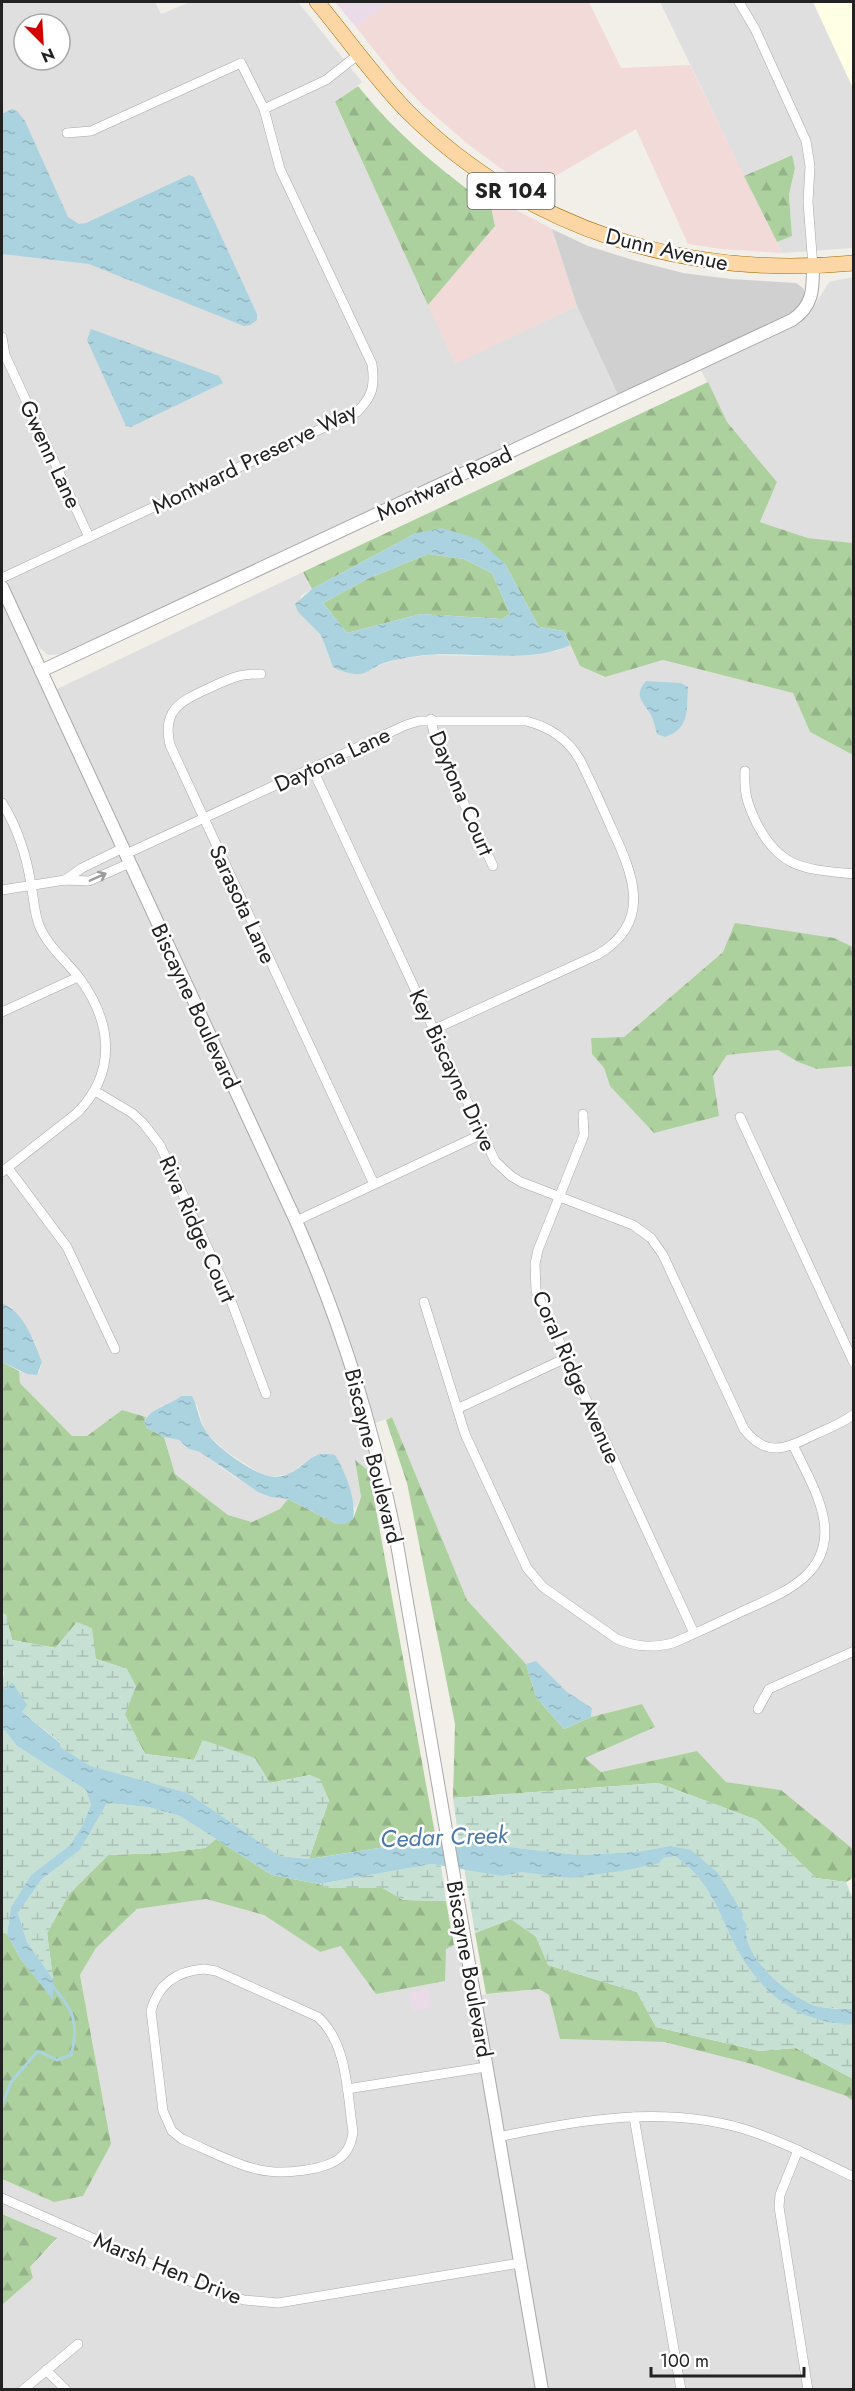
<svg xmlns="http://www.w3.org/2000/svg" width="855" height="2391" viewBox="0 0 855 2391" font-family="Jost,sans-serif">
<defs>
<pattern id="forest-firs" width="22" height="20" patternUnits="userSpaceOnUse" patternTransform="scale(1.5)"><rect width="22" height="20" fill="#add19e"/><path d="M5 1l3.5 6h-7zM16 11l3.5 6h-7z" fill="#95b388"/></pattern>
<pattern id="wetland-marsh" width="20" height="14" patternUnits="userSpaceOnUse" patternTransform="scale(1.5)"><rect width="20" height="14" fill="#c6e0d4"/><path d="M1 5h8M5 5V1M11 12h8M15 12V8" fill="none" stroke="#aac0b6"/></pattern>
<pattern id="water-ripples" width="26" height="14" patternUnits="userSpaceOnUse" patternTransform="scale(1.5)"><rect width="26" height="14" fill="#aad3df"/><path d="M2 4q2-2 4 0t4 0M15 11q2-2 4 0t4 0" fill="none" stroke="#92b5bf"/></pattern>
</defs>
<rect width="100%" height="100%" fill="#f2efe9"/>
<!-- residential -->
<g fill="#e0dfdf" fill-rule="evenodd">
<path d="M2,2H155L161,14L190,2H298L362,82L335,103L455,363L577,306L619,397L66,654L48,655L33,642L2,574ZM24,24H60V60H24Z"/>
<path d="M660,2H813L853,88V248L782,253L777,242L792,235L789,195L795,168L791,155L744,176Z"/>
<path d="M853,277V543L808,538L760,522L777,482L727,422L700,368L798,323L809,315L829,282Z"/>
<path d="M303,572L312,589L301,596L298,612L321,635L333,667L341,671L360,674L382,664L399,659L428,655L494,656L557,651L570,645L580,666L604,677L663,660L793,693L810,732L853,755V947L834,938L723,952L624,1037L591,1038L592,1054L604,1068L610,1086L713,1076L727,1055L778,1050L798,1062L817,1069L853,1066V1849L781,1790L726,1782L697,1751L601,1772L584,1758L642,1704L591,1717L592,1708L567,1692L537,1662L526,1664L467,1600L392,1417L375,1423L359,1370L315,1251L55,690Z"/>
<path d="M2,601L302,1249L333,1326L355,1394L375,1465L369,1471L355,1461L361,1497L355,1509L341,1465L315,1455L289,1474L269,1477L255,1470L227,1452L205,1432L197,1405L181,1396L172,1404L162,1406L146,1417L122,1410L87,1436H72L20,1383L19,1371L27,1374L39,1373L42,1362L34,1340L11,1307L2,1303Z"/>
<path d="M164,1437L179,1440L189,1449L200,1452L233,1476L271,1497L288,1499L281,1509L252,1522L228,1515L175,1474Z"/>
<path d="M206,1899L264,1915L320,1952L341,1946L446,1948L454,1945L460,1952L536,2389H2V2305L33,2278L30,2267L57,2239L2,2214V2179L54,2202L111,2144L80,1975L96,1948L137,1909Z"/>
<path d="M539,1989L550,1996L561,2039L664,2042L752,2064L846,2096L853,2101V2389H547L480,1995Z"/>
</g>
<!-- commercial -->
<g fill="#f2dad9">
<path d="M389,2H589L621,68L690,65L782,253L721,249L688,244L636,129L535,188L503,170L469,145L425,107L397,79L356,27Z"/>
<path d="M496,199L552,229L577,306L455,364L428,305L495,226L491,207Z"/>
</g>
<!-- industrial -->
<g fill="#ebdbe8">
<path d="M335,2H389L356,27Z"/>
<path d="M428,1989L431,2008L413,2011L409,1993Z"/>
</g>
<!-- education -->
<path fill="#ffffe5" d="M813,2H853V88Z"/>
<!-- religious -->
<path fill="#d0d0d0" d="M552,229L588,246L633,260L683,273L731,279L796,283L803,288L805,294L803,303L789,315L619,397L577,306Z"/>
<!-- forest -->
<g fill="url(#forest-firs)">
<path d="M358,86C398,136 440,169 491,207L495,226L428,305L335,102Z"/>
<path d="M792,155L795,168L789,195L792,236L777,242L744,176Z"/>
<path d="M708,382L727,422L777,482L760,522L808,538L853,543V755L810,732L793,693L663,660L605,677L580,666L564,631L539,627L505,564L416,533L312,589L303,572Z"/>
<path d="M428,554L464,559L492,573L510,614L502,619L421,614L347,633L323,603L369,578Z"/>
<path d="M735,923L834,938L853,947V1066L817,1069L798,1062L778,1050L727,1055L713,1076L719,1116L654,1133L610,1086L604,1068L592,1054L591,1038L624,1037L723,952Z"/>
<path d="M2,1362L19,1371L20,1383L72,1436H87L122,1410L146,1417L144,1422L147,1428L164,1437L175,1474L228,1515L252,1522L280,1509L288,1499L337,1524L353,1519L361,1497L355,1460L369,1471L436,1839L309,1859L329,1800L310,1775L270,1783L203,1740L194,1760L145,1754L125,1715L127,1669L96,1659L77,1622L56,1648L12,1640L6,1615L2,1613Z"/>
<path d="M392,1417L467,1600L526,1664L536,1697L564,1729L591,1717L642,1704L655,1727L585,1758L601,1772L697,1751L726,1782L781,1790L853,1849V1878L846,1882L816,1878L757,1820L658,1783L453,1798L455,1724L407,1483L386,1420Z"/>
<path d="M216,1839L272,1875L319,1884L327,1888H383L403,1900L446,1901L454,1945L446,1949L445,1981L376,1994L341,1946L320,1952L264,1915L206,1899L137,1909L96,1948L80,1975L111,2144L83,2196L54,2202L2,2179V1932L7,1934L20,1958L53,1999V1979L47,1933L69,1894L108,1855L163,1853L205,1848Z"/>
<path d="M511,1919L536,1936L548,1965L637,1992L656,2027L760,2051L796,2048L853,2079V2101L846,2096L752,2064L664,2042L560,2039L549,1995L539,1989L486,1994L475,1933Z"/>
<path d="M2,2214L57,2238L30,2267L33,2278L2,2305Z"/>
</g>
<!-- wetland -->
<g fill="url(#wetland-marsh)">
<path d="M2,1613L6,1615L12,1640L55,1648L77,1622L92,1628L96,1659L127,1669L136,1686L125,1715L145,1754L194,1760L203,1740L255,1758L270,1783L310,1775L320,1779L329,1800L309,1859L280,1856L188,1793L90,1767L59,1747L60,1742L22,1712L11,1683L6,1691L2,1684L4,1672L2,1668Z"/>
<path d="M2,1727L17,1746L86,1790L91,1805L81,1828L70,1845L31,1875L11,1907L7,1934L2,1932Z"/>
<path d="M658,1783L757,1820L816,1878L846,1882L853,1899V2009C841,2009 829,2009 816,2006C790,1997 739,1955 747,1925L670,1846L636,1852L579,1855L459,1842L453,1798Z"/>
<path d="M107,1803L148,1807L180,1816L216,1839L205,1848L163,1853L108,1855L69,1894L47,1933L53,1979L27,1942L18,1913L42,1879L80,1850Z"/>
<path d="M675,1856C711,1882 717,1910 736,1947C760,1993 801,2025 853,2024V2079L796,2048L760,2051L656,2027L637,1992L548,1965L536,1937L511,1919L475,1933L464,1867L502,1876L522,1872L538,1873Z"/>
<path d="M432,1864L441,1866L446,1901L403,1900L383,1888H327L319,1884Z"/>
</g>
<!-- water -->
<g fill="url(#water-ripples)" fill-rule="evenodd">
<path d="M12,109L17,111L25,121L68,217L79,224L86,223L189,175L194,177L257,314V320L250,325L244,326L89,264L2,254V114Z"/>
<path d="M91,329L219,376L223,383L131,427L126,426L87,340Z"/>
<path d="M442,528L478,539L505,564L539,627L564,631L570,645C532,664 468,651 425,655C410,657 395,659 381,664C374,667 367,673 360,674C352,675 340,671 333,667L321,635L298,612L295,604L312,589L416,533ZM428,554L464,559L492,573L510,614L502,619L421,614L347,633L323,603L369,578Z"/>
<path d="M646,681L681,683L688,687C686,710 691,728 665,737L657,734C655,727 654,721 651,715C643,701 633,696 646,681Z"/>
<path d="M2,1303C24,1312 34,1341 42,1362L37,1375L27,1374L2,1362Z"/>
<path d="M181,1396H192C198,1407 198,1419 205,1430C214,1446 250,1471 268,1476C274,1478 285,1476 290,1473C310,1463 310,1450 335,1455C345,1471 357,1500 353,1519L345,1524H337L288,1499L271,1497L258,1492L200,1452L189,1449L179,1440L164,1437L147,1428L144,1422C150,1408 171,1405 181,1396Z"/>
<path d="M536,1661L567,1692L592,1708L591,1717L564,1729L536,1697L526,1664Z"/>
<path d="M12,1682L27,1705L22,1712L60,1743V1747L90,1766L188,1793L280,1856L309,1859L436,1839L579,1855L636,1852L670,1846L691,1850L718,1873L743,1914L742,1918L747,1925C739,1955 790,1997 816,2006C829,2009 841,2009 853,2009V2024C800,2025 760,1993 736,1947C717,1910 711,1882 675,1856L663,1858L659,1863L627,1870L569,1878L522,1872L502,1876L432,1864L319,1884L272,1875L180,1816L148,1807L107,1803L80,1850L42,1879L18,1913L27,1942L53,1979V2000L20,1958L7,1934L11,1907L31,1875L70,1845L81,1828L91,1805L86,1790L17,1746L2,1727V1684L6,1690Z"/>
</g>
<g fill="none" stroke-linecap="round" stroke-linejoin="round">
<!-- stream -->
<path stroke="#aad3df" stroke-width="3" d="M2,2105L11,2082L38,2051L57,2060L71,2055C80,2022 73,2010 51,1984"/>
<defs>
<g id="minor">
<path d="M739,2L755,29L806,141L810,166L808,202L813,267"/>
<path d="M264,109L326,80L359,54"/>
<path d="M2,337L5,355L89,537"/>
<path d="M2,578L357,412C373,396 375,386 372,364L280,169L264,109L241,63L91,131L67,133"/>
<path d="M261,674C236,674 229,679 207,689C179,702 162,711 170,745L374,1184"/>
<path d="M431,719L436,743L493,866"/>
<path d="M312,768L495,1161L511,1176L521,1182L633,1225L651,1238L663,1255L744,1429C767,1459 787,1448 816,1434C829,1428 843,1423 854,1414"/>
<path d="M745,771C744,794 747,803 757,824C781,870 806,869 854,874"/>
<path d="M2,803C17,826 27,857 31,885C34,898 34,912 39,925C47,945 65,960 78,976C112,1021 118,1071 77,1113L2,1172"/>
<path d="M126,854L406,725L419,721H526C550,727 568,739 580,760C591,782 601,804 611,827C633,874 654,922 597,955L435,1029"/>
<path d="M65,880L82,868L123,848"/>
<path d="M2,890L65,880L89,881L130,863"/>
<path d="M2,1012L78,977"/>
<path d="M95,1091L132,1113L143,1123L160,1145L227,1290L266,1394"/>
<path d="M583,1114L584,1135L538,1250L535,1264L536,1291L694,1633"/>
<path d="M740,1117L854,1363"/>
<path d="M8,1168L67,1247L115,1349"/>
<path d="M296,1221L482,1134"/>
<path d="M424,1302L465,1434L527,1568L543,1587L617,1639C636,1647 652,1648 673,1643C696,1633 720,1622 743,1611C783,1593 832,1575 824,1521C820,1495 804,1468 793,1445"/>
<path d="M457,1409L566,1358"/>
<path d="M758,1709L769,1689L854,1651"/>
<path d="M204,1969L216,1971L318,2017C348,2044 347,2094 353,2132C352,2140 350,2147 345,2153C330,2172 278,2175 256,2169C231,2163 206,2149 182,2139L172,2131L163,2111L151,2011C158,1984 176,1971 204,1969Z"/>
<path d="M347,2089L486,2067"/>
<path d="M634,2117L681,2390"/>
<path d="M498,2137C579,2120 663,2105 744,2129C782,2141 818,2160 854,2177"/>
<path d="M798,2150L780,2195L779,2207L808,2390"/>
<path d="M2,2198L208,2289L244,2300L278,2303L520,2263"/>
<path d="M46,2370L66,2390"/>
<path d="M23,2390L78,2344"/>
</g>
<g id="tertiary">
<path d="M2,587L296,1221C343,1328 374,1430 397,1544L542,2390"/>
<path d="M41,671L792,320C813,306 813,290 813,267"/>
</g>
<path id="primary" d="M317,2C347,38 374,77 407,111C528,231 686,279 854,263"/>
</defs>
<!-- minor casing -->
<use href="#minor" stroke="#a9a9a9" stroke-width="10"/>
<!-- tertiary casing -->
<use href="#tertiary" stroke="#a9a9a9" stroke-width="14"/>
<!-- primary casing -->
<use href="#primary" stroke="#a06b00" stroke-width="16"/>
<!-- minor -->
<use href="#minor" stroke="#fff" stroke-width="9"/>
<!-- tertiary -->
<use href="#tertiary" stroke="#fff" stroke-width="12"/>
<!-- primary -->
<use href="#primary" stroke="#fcd6a4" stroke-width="15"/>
</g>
<!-- one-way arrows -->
<defs><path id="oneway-shaft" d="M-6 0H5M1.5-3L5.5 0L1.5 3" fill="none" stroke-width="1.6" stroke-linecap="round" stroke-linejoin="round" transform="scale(1.5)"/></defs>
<use stroke="#9c9c9c" href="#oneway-shaft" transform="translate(98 877) rotate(-24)"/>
<g text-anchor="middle" stroke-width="5" stroke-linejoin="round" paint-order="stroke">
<!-- shield labels -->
<rect fill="#fff" stroke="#646464" stroke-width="1.5" x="467.5" y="173" width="87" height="36" rx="4.5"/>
<g font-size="21" font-weight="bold" fill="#222">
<text x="511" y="198">SR 104</text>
</g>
<!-- street labels -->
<g font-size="22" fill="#222" stroke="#fff">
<text transform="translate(667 249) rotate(13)" y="8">Dunn Avenue</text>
<text transform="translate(51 454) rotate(65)" y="8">Gwenn Lane</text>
<text transform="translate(254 458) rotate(-26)" y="8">Montward Preserve Way</text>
<text transform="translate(444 483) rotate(-25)" y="8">Montward Road</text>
<text transform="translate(332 759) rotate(-25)" y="8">Daytona Lane</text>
<text transform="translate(462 793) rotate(67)" y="8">Daytona Court</text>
<text transform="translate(243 904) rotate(65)" y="8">Sarasota Lane</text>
<text transform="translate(196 1006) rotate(65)" y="8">Biscayne Boulevard</text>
<text transform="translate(453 1070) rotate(65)" y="8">Key Biscayne Drive</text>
<text transform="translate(198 1229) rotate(66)" y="8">Riva Ridge Court</text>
<text transform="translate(577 1377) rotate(66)" y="8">Coral Ridge Avenue</text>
<text transform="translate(374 1456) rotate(76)" y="8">Biscayne Boulevard</text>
<text transform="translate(470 1969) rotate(80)" y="8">Biscayne Boulevard</text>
<text transform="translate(168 2268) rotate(22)" y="8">Marsh Hen Drive</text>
</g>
<!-- water labels -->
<g font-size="24" font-style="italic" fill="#4a7aab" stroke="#fff">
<text transform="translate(444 1837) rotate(-2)" y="8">Cedar Creek</text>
</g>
</g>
<!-- border -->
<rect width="855" height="2391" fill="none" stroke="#222222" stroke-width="6"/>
<!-- north arrow -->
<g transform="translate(42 42) rotate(156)"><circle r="28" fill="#ffffff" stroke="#a7a7a7" stroke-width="1.5"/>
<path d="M0-4.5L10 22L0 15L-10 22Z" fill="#d40000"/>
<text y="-9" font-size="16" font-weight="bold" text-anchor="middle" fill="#222222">N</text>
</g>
<!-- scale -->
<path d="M651 2367v9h153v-9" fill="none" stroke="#222222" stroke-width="3"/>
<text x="660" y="2367" font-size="18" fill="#222222" stroke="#ffffff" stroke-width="4.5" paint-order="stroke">100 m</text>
</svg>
